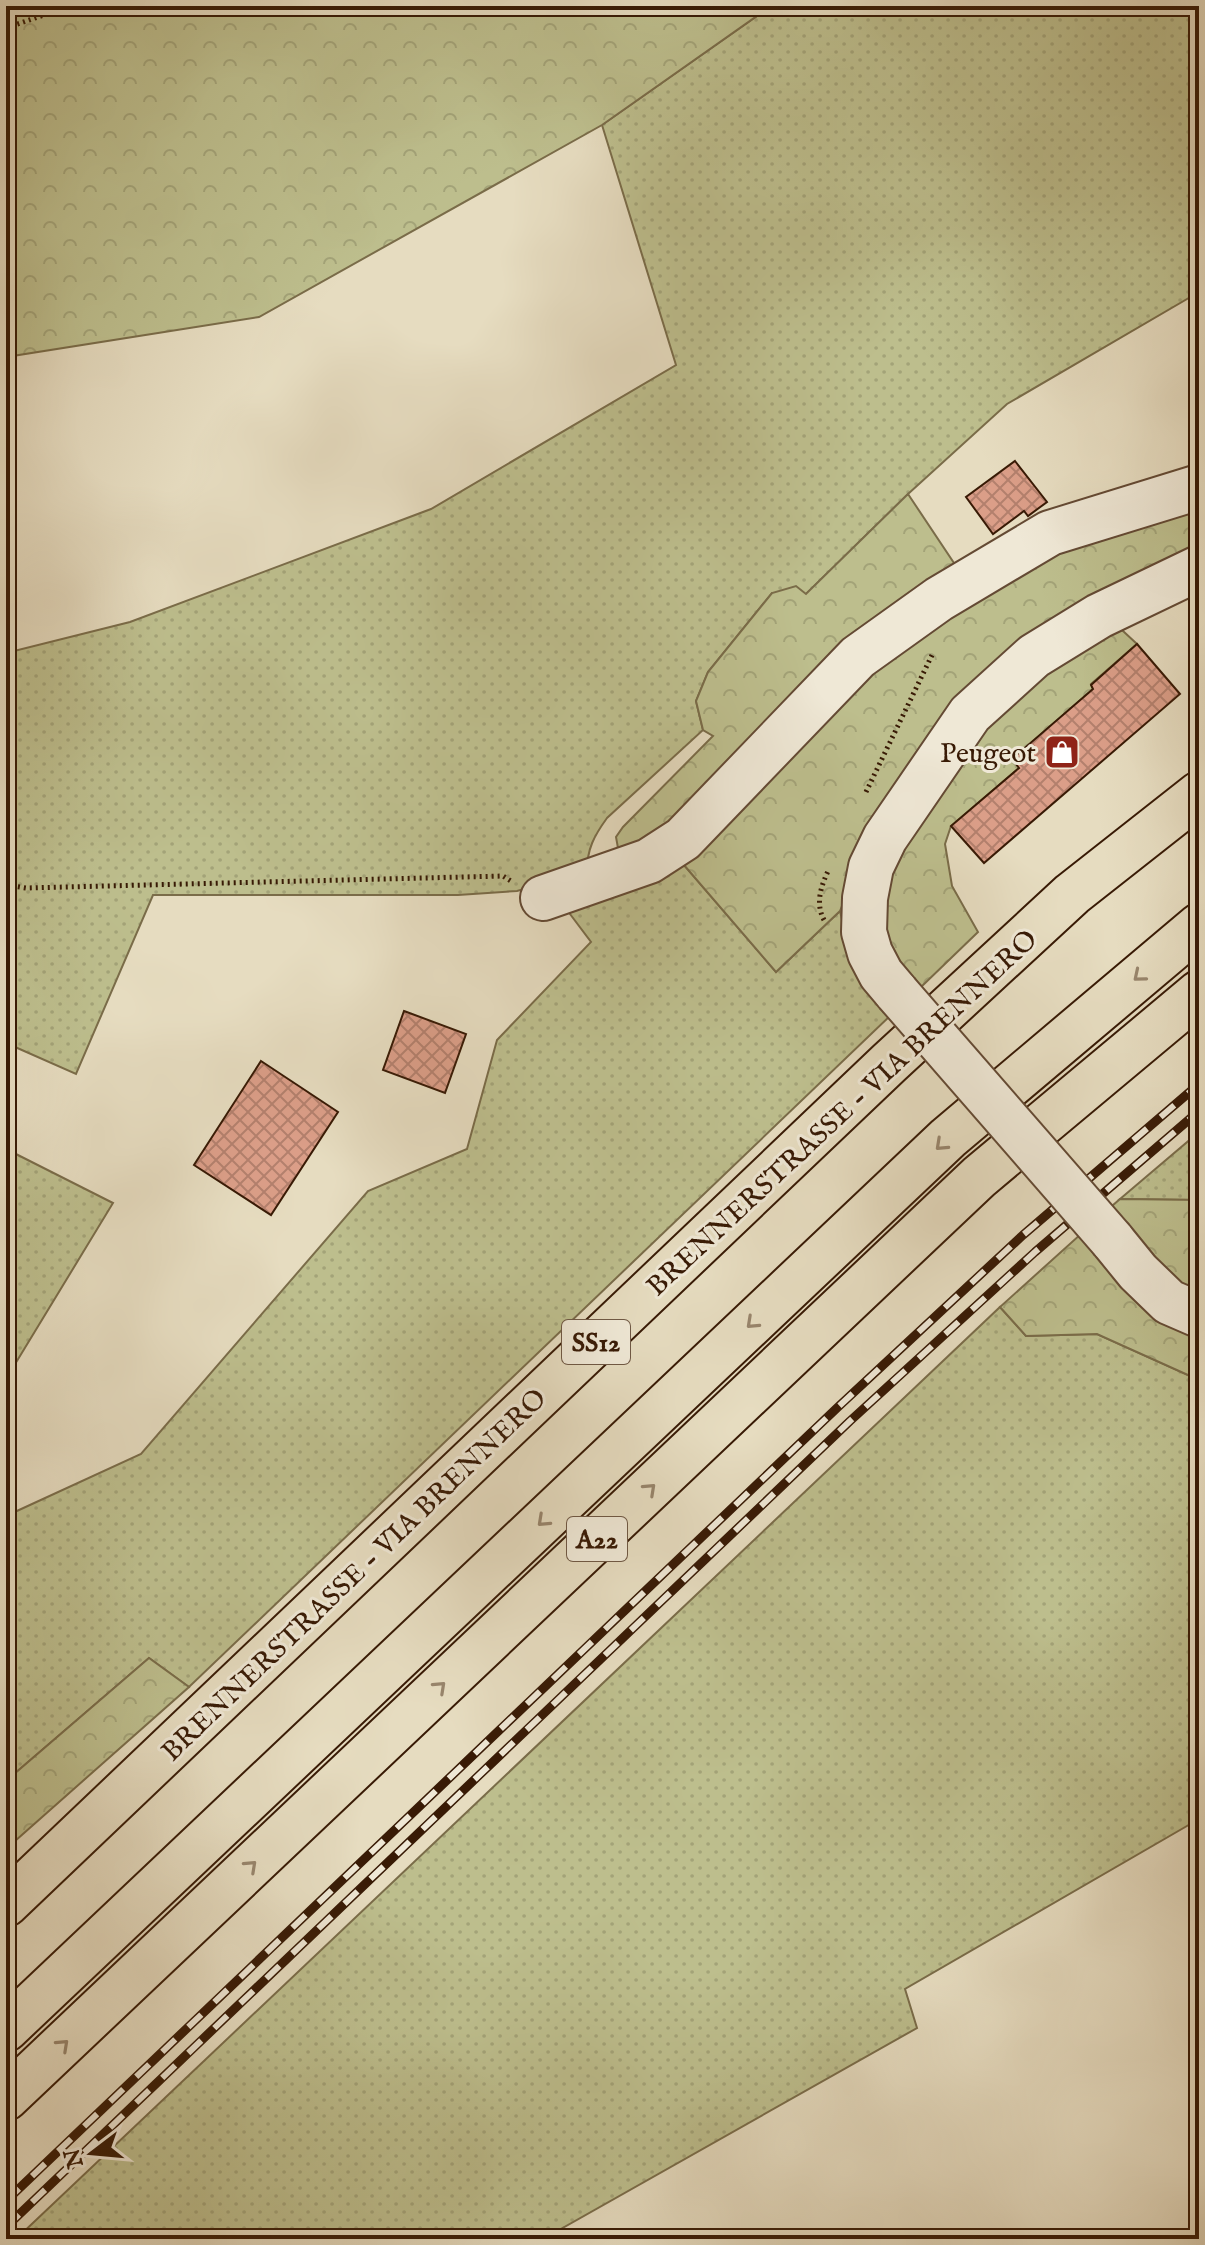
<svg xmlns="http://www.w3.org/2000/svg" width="1205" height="2245" viewBox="0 0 1205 2245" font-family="'IM FELL English',serif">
<defs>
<pattern id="grass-dots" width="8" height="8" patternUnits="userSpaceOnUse" patternTransform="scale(2)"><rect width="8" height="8" fill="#bdbe8d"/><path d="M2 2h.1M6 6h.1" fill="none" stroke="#a3a378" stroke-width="1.8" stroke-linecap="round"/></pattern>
<pattern id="forest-crowns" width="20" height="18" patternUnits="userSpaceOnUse" patternTransform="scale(2)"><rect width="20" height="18" fill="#bdbe8d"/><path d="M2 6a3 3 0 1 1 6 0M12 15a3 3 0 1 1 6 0" fill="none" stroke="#a3a378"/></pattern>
<pattern id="building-cross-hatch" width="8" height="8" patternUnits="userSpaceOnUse" patternTransform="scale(2)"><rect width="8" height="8" fill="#db9e88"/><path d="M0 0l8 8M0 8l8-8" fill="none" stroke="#b3806d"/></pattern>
</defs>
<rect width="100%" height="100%" fill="#e6dcc0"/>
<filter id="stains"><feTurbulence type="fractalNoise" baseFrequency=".0025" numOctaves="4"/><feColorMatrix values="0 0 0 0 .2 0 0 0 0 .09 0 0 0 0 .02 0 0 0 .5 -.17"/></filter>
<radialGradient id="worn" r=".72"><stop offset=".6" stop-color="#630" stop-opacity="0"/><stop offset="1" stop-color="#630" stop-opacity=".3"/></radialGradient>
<!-- grass -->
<g fill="url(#grass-dots)" stroke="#7a6c49" stroke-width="2">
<path d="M771,6H1199V292L1007,404L908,494L806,594L772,593L708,672L696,701L703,730L607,818C594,836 587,849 587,871L517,891L458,895H153L76,1074L6,1043V653L130,622L431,509L676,365L602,125Z"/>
<path d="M678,858L776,972L840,911L853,967L892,1014L189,1687L149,1658L6,1781V1516L141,1454L368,1191L467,1149L497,1040L591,942L561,902Z"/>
<path d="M1199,1132V1200L1120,1199Z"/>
<path d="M6,1149L113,1203L6,1379Z"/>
<path d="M1000,1307L1026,1336L1097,1334L1199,1380V1819L905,1989L917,2028L543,2239H16Z"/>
</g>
<!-- forest -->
<g fill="url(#forest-crowns)" stroke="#7a6c49" stroke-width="2">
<path d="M6,6H771L602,125L259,317L6,357Z"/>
<path d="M1199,487V555L1095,605L875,822L840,911L776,972L678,858L624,855L618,848L616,837L623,827L713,736L703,730L696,701L708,672L772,593L796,586L806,594L908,494L966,581Z"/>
<path d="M1109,618L1137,644L1091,684L1093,689L1013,759L1019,768L951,826L945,844L952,886L978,932L920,988L890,950L884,918L885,876L978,714Z"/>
<path d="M1120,1199L1199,1200V1294L1167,1277L1136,1242L1112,1206Z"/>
<path d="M1082,1233L1199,1332V1380L1097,1334L1026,1336L1000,1307Z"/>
<path d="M149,1658L189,1687L6,1849V1781Z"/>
</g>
<!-- building -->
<g fill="url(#building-cross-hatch)" stroke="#381a05" stroke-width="2">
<path d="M1015,461L1047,502L1028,516L1024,511L993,534L966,497Z"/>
<path d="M1137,644L1180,694L984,863L951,826L1019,768L1012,759L1093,689L1091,685Z"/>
<path d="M404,1011L466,1034L445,1093L383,1070Z"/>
<path d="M261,1061L338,1112L271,1215L194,1165Z"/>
</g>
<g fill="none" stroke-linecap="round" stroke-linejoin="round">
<defs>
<g id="minor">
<path d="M543,898L649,861L683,839L858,657L939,599L1050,533L1199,487"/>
<path d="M897,993L881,974L870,953L864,932L865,898L871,867L885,838L970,714L1034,656L1099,616L1199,568"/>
<path d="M1112,1240L1138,1272L1169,1302L1199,1315"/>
</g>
<path id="major" d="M6,1904L889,1063L1072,894L1199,794"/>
<g id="highway">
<path d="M6,2029L948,1138L1199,926"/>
<path d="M6,2098L979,1177L1199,993"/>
</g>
</defs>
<!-- minor casing -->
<use href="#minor" stroke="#644a34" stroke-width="48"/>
<!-- major casing -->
<use href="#major" stroke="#381a05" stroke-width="48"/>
<!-- highway casing -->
<use href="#highway" stroke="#381a05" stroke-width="48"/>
<!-- path -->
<g stroke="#381a05" stroke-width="5" stroke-dasharray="2 4" stroke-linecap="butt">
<path d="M6,28L70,6"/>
<path d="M866,792L933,653"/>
<path d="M6,885L26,888L503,876L511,881"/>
<path d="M824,920C815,903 821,886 829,869"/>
</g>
<!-- minor -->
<use href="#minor" stroke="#efe8d6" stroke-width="44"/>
<!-- major -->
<use href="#major" stroke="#e6dcc0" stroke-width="44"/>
<!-- highway -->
<use href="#highway" stroke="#e6dcc0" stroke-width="44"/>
<defs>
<g id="rail">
<path d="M6,2201L838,1407L1023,1235L1199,1084"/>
<path d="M6,2227L850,1421L1035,1252L1199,1111"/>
</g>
</defs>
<!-- rail casing -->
<use href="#rail" stroke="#381a05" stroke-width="9"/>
<!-- rail -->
<use href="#rail" stroke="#efe8d6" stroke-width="6" stroke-dasharray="18" stroke-linecap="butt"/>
<defs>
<path id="minor-bridge" d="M897,993L1112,1240"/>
</defs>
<!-- minor-bridge casing -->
<use href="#minor-bridge" stroke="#644a34" stroke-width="48" stroke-linecap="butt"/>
<!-- minor-bridge -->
<use href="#minor-bridge" stroke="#efe8d6" stroke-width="44"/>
</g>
<!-- one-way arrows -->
<defs><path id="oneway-chevron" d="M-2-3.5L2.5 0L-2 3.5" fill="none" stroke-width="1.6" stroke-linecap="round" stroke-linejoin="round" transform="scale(2)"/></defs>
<g stroke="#98856c">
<use href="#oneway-chevron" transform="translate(1139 976) rotate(140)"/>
<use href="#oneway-chevron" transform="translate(941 1145) rotate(137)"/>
<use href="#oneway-chevron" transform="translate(752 1323) rotate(137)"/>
<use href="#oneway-chevron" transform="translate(650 1489) rotate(-43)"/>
<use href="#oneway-chevron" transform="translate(543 1521) rotate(137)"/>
<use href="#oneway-chevron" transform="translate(440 1687) rotate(-43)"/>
<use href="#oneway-chevron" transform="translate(251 1866) rotate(-43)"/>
<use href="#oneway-chevron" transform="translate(63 2045) rotate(-43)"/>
</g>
<!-- icons -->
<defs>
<symbol id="shop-square" viewBox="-11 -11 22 22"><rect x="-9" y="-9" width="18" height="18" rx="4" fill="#8f2418" stroke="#efe8d6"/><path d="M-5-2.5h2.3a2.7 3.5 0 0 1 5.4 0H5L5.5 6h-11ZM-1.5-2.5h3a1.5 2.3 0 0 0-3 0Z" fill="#fff"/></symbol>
</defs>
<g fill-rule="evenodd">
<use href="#shop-square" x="1042" y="732" width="40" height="40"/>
</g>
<g text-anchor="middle" stroke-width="6" stroke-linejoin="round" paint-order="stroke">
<!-- shield labels -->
<g fill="#efe8d6" stroke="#6f5844" stroke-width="2">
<rect x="562" y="1320" width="68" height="44" rx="6"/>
<rect x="567" y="1517" width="60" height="44" rx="6"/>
</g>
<g font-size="26" font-weight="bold" fill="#381a05">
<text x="596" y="1351">SS12</text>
<text x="597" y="1548">A22</text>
</g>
<!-- poi labels -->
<g font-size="28" fill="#381a05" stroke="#efe8d6" text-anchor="end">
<text x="1036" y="762">Peugeot</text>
</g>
<!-- street labels -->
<g font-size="28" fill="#381a05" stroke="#efe8d6">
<text transform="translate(841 1112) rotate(-43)" y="10">BRENNERSTRASSE - VIA BRENNERO</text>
<text transform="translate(353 1574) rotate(-44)" y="10">BRENNERSTRASSE - VIA BRENNERO</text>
</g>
</g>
<!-- margin -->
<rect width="1205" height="2245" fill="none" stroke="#e6dcc0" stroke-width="32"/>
<rect x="8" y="8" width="1189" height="2229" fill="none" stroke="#381a05" stroke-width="4"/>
<rect x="16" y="16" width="1173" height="2213" fill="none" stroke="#381a05" stroke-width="2"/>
<!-- north arrow -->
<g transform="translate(92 2153) rotate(254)" stroke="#efe8d6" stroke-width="6" paint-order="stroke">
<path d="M0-6L14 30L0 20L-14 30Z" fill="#381a05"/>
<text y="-12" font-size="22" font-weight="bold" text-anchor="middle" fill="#381a05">N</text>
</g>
<rect width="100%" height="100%" filter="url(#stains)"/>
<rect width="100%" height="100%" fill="url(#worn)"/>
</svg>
